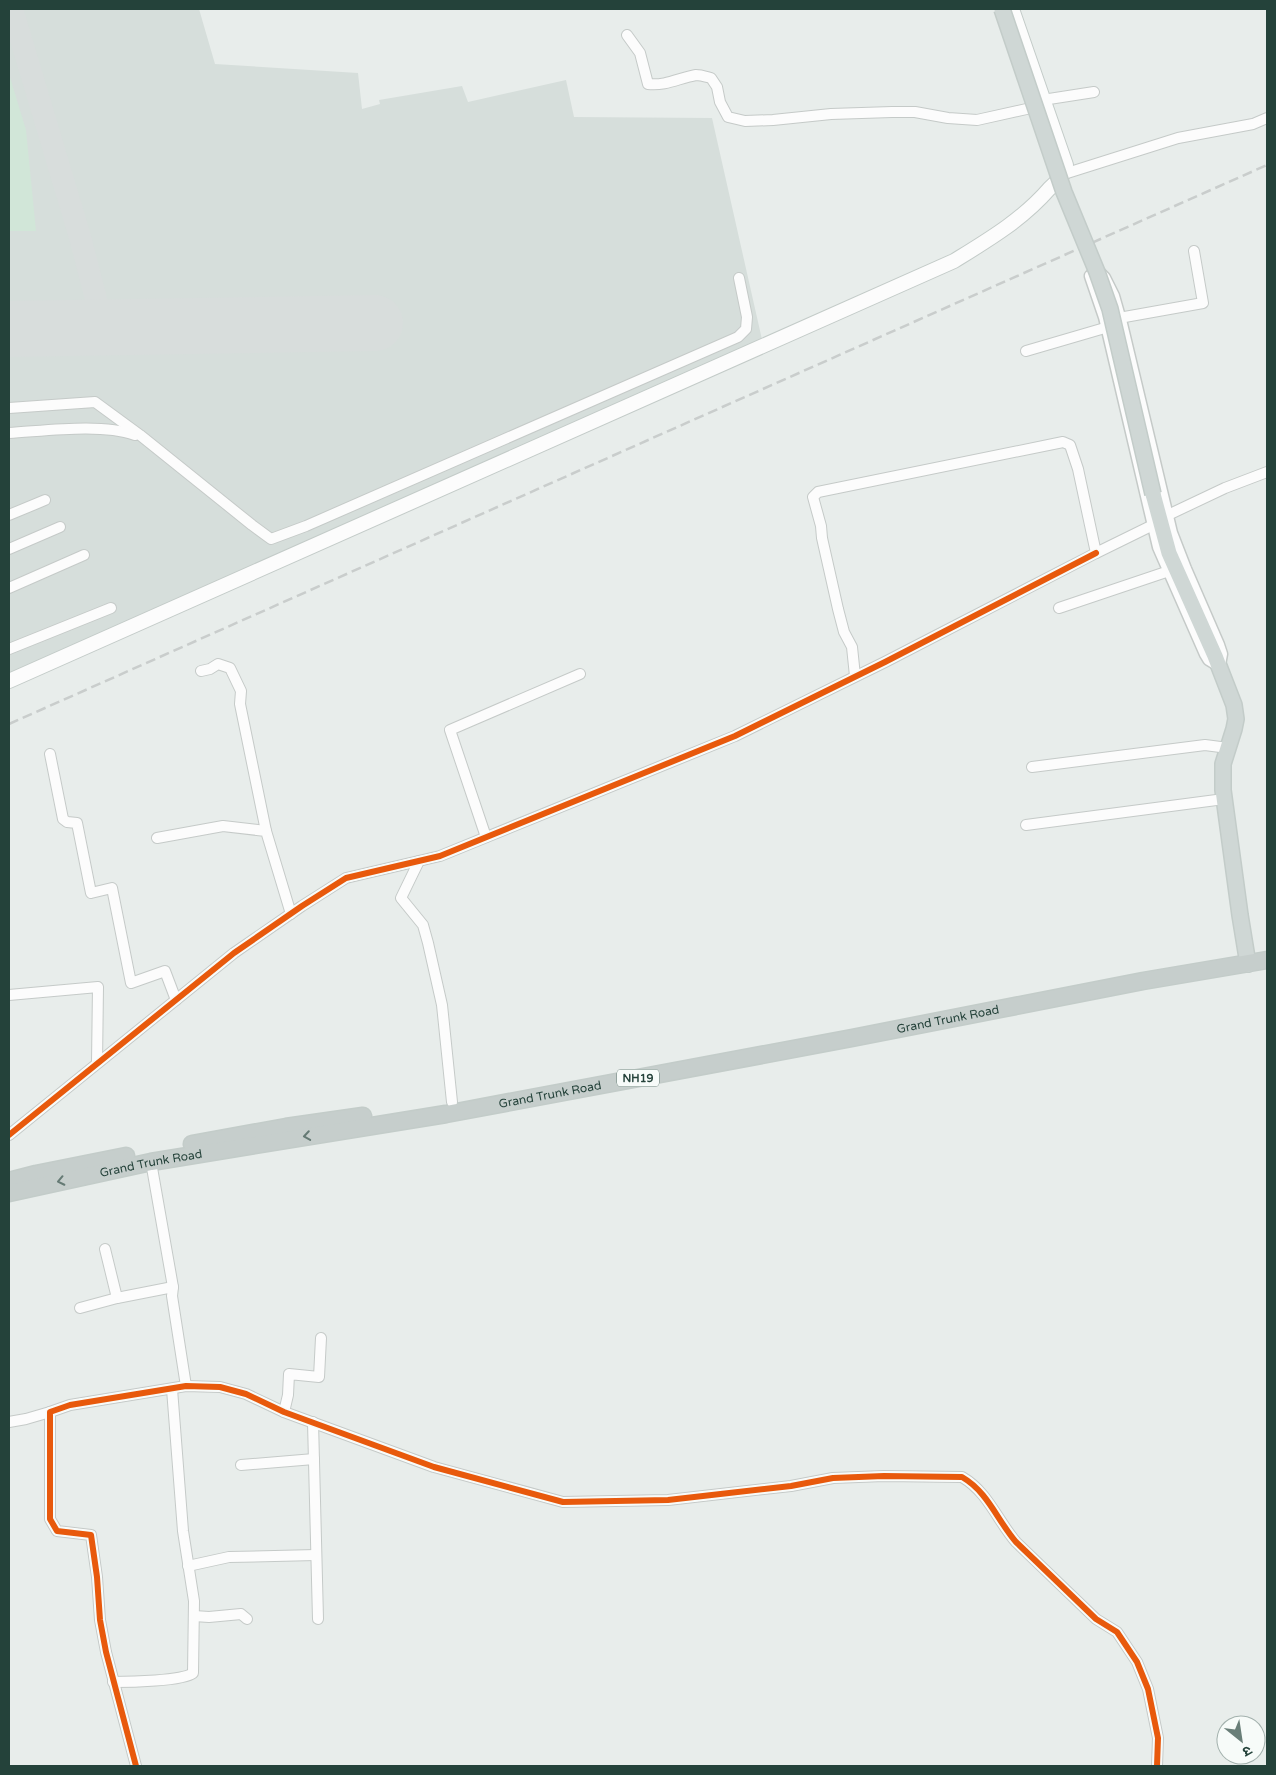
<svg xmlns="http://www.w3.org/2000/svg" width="1276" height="1775" viewBox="0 0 1276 1775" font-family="'Varela Round','Noto Sans Devanagari',sans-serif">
<rect width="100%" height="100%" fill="#e8edeb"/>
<!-- built -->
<path fill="#d6dedb" d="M9,9H199L215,64L358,73L362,109L380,104L379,100L462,86L468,102L566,80L574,117L712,118L763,344L9,677Z"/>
<!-- green -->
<path fill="#d1e6d8" d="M9,74L26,130L36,231H9Z"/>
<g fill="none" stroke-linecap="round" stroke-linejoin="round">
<!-- taxiway -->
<path stroke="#d8dddc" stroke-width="22" d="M12,9L80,237L96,299V327"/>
<!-- runway -->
<path stroke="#d8dddc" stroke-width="56" d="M9,329L375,323"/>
<defs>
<g id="minor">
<path d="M627,35L640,53L648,84C666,86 679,78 696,75C701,75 707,77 711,78L717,87L720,102L728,117L745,121L773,120L831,114L892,112H915L948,118L977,120L1031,108L1049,99L1094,92"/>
<path d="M1064,174L1178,138L1253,124L1267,118"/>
<path d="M1119,318L1203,303L1194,251"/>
<path d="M1026,351L1115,325"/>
<path d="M9,408L95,402L140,435L252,525L271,539L306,526L738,337L746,329L747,317L739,278"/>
<path d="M9,433C45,431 101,423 135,435"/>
<path d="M9,515L45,500"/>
<path d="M1168,515L1225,488L1267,472"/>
<path d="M9,549L60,527"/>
<path d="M9,588L84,555"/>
<path d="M1059,608L1169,571"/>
<path d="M9,649L111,608"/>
<path d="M201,671L210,669L218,664L230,668L241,691L240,704L266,831"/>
<path d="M855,676L852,647L844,632L838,609L822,538L821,526L813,497L818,492L1063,442L1070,445L1078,469L1096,553L1153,525"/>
<path d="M50,754L63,819L67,822L77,823L91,893L112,888L131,983L165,971L176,1000"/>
<path d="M1032,767L1205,745L1228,748"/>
<path d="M1026,825L1224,799"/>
<path d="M486,837L450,730L580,674"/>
<path d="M157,838L223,826L266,831L291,914"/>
<path d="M419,861L401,898L423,925L428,943L442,1005L452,1102"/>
<path d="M9,995L98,987L97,1063"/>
<path d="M9,1135L234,953L302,906L346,878L440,856L735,736L885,662L1096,553"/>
<path d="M151,1162L173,1287L172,1296L186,1386"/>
<path d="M105,1249L117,1298"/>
<path d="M80,1308L117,1298L173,1287"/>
<path d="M284,1412L288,1395L289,1374L319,1377L321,1338"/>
<path d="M9,1422L26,1419L50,1412"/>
<path d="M313,1422L318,1619"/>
<path d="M241,1465L314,1459"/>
<path d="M188,1566L229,1557L316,1555"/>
<path d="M194,1616L209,1617L241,1614L247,1619"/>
<path d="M113,1682C129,1682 183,1681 193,1673L194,1601L183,1531L172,1389"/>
<path d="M136,1766L106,1652L100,1620L97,1577L91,1535L57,1531L50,1519V1412L70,1405L186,1386L220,1387L246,1394L284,1412L434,1467L563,1502L668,1500L791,1486L833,1478L884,1476L962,1477C988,1492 997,1520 1016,1542L1096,1619L1117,1632L1137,1662L1148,1689L1158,1738L1157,1766"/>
</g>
<path id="tertiary" d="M1098,272L1104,278L1113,296L1121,324L1171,533L1185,569L1218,645L1221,654L1219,665L1209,659L1206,654L1159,547L1105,317L1091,276Z"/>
<path id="secondary" d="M9,681L954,261C988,240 1022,220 1049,189C1057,181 1064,177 1066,165L1012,9"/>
<path id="primary" d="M1153,494L1169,553L1215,656L1234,705L1236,719L1234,729L1223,764V790L1240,915L1248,964"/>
<g id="trunk">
<path d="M192,1144L286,1127L363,1116"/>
<path d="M9,1181L36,1174L126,1156"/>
<path id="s1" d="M9,1193L151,1162L446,1114L852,1038L1143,981L1267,960"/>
</g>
</defs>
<!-- minor casing -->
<use href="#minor" stroke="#c5cac8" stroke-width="12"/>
<!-- tertiary casing -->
<use href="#tertiary" stroke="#c5cac8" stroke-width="15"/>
<!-- secondary casing -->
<use href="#secondary" stroke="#c3cbc8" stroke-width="16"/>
<!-- primary casing -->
<use href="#primary" stroke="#c3ccc9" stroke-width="18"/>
<!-- trunk casing -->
<use href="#trunk" stroke="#c3ccc9" stroke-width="19"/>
<!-- minor -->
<use href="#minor" stroke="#fcfcfc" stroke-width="10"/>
<!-- tertiary -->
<use href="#tertiary" stroke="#fcfcfc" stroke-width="12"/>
<!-- secondary -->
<use href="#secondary" stroke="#fcfcfc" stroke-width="14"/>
<!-- primary -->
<use href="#primary" stroke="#cfd7d5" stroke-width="15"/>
<!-- trunk -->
<use href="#trunk" stroke="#c6cecc" stroke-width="16"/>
<!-- rail -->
<path stroke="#c9cdcc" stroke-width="2.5" stroke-dasharray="10 5" stroke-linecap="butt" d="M9,724L1267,165"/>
<defs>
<path id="primary-bridge" d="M1002,9L1064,192L1097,272L1110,309L1153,494"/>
</defs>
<!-- primary-bridge casing -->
<use href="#primary-bridge" stroke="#c3ccc9" stroke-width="18" stroke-linecap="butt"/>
<!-- primary-bridge -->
<use href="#primary-bridge" stroke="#cfd7d5" stroke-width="15"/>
<defs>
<g id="cycleway">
<path d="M9,1135L234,953L302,906L346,878L440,856L735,736L885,662L1096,553"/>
<path d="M136,1766L106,1652L100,1620L97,1577L91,1535L57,1531L50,1519V1412L70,1405L186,1386L220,1387L246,1394L284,1412L434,1467L563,1502L668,1500L791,1486L833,1478L884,1476L962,1477C988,1492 997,1520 1016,1542L1096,1619L1117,1632L1137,1662L1148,1689L1158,1738L1157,1766"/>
</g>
</defs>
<!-- cycleway casing -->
<use href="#cycleway" stroke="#f7fbf9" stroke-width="9"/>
<!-- cycleway -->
<use href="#cycleway" stroke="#e8590c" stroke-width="6"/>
</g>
<!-- one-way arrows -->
<defs><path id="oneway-chevron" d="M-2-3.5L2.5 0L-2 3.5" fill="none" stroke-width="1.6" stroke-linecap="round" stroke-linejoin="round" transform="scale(1.25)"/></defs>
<g stroke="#657a74">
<use href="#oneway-chevron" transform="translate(307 1136) rotate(171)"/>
<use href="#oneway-chevron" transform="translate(61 1181) rotate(168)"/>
</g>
<g text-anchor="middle" stroke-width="5" stroke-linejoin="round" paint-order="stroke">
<!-- shield labels -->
<rect fill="#f7fbf9" stroke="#637a73" stroke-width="1" x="617" y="1069.5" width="42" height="17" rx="4"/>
<g font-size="11" font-weight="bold" fill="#24423a">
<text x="638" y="1082">NH19</text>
</g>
<!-- street labels -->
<g font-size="12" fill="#24423a" stroke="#f7fbf9">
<text dy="4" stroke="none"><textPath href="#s1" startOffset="955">Grand Trunk Road</textPath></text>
<text dy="4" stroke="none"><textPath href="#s1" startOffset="550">Grand Trunk Road</textPath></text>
<text dy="4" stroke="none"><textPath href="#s1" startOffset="145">Grand Trunk Road</textPath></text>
</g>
</g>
<!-- border -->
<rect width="1276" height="1775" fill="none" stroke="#24423a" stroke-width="20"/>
<!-- north arrow -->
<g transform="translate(1241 1740) rotate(150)"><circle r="24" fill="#f7fbf9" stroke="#a3b1ad"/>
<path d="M0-4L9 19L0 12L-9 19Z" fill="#697e78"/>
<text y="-8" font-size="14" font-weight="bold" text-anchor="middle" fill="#24423a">उ</text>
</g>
</svg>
